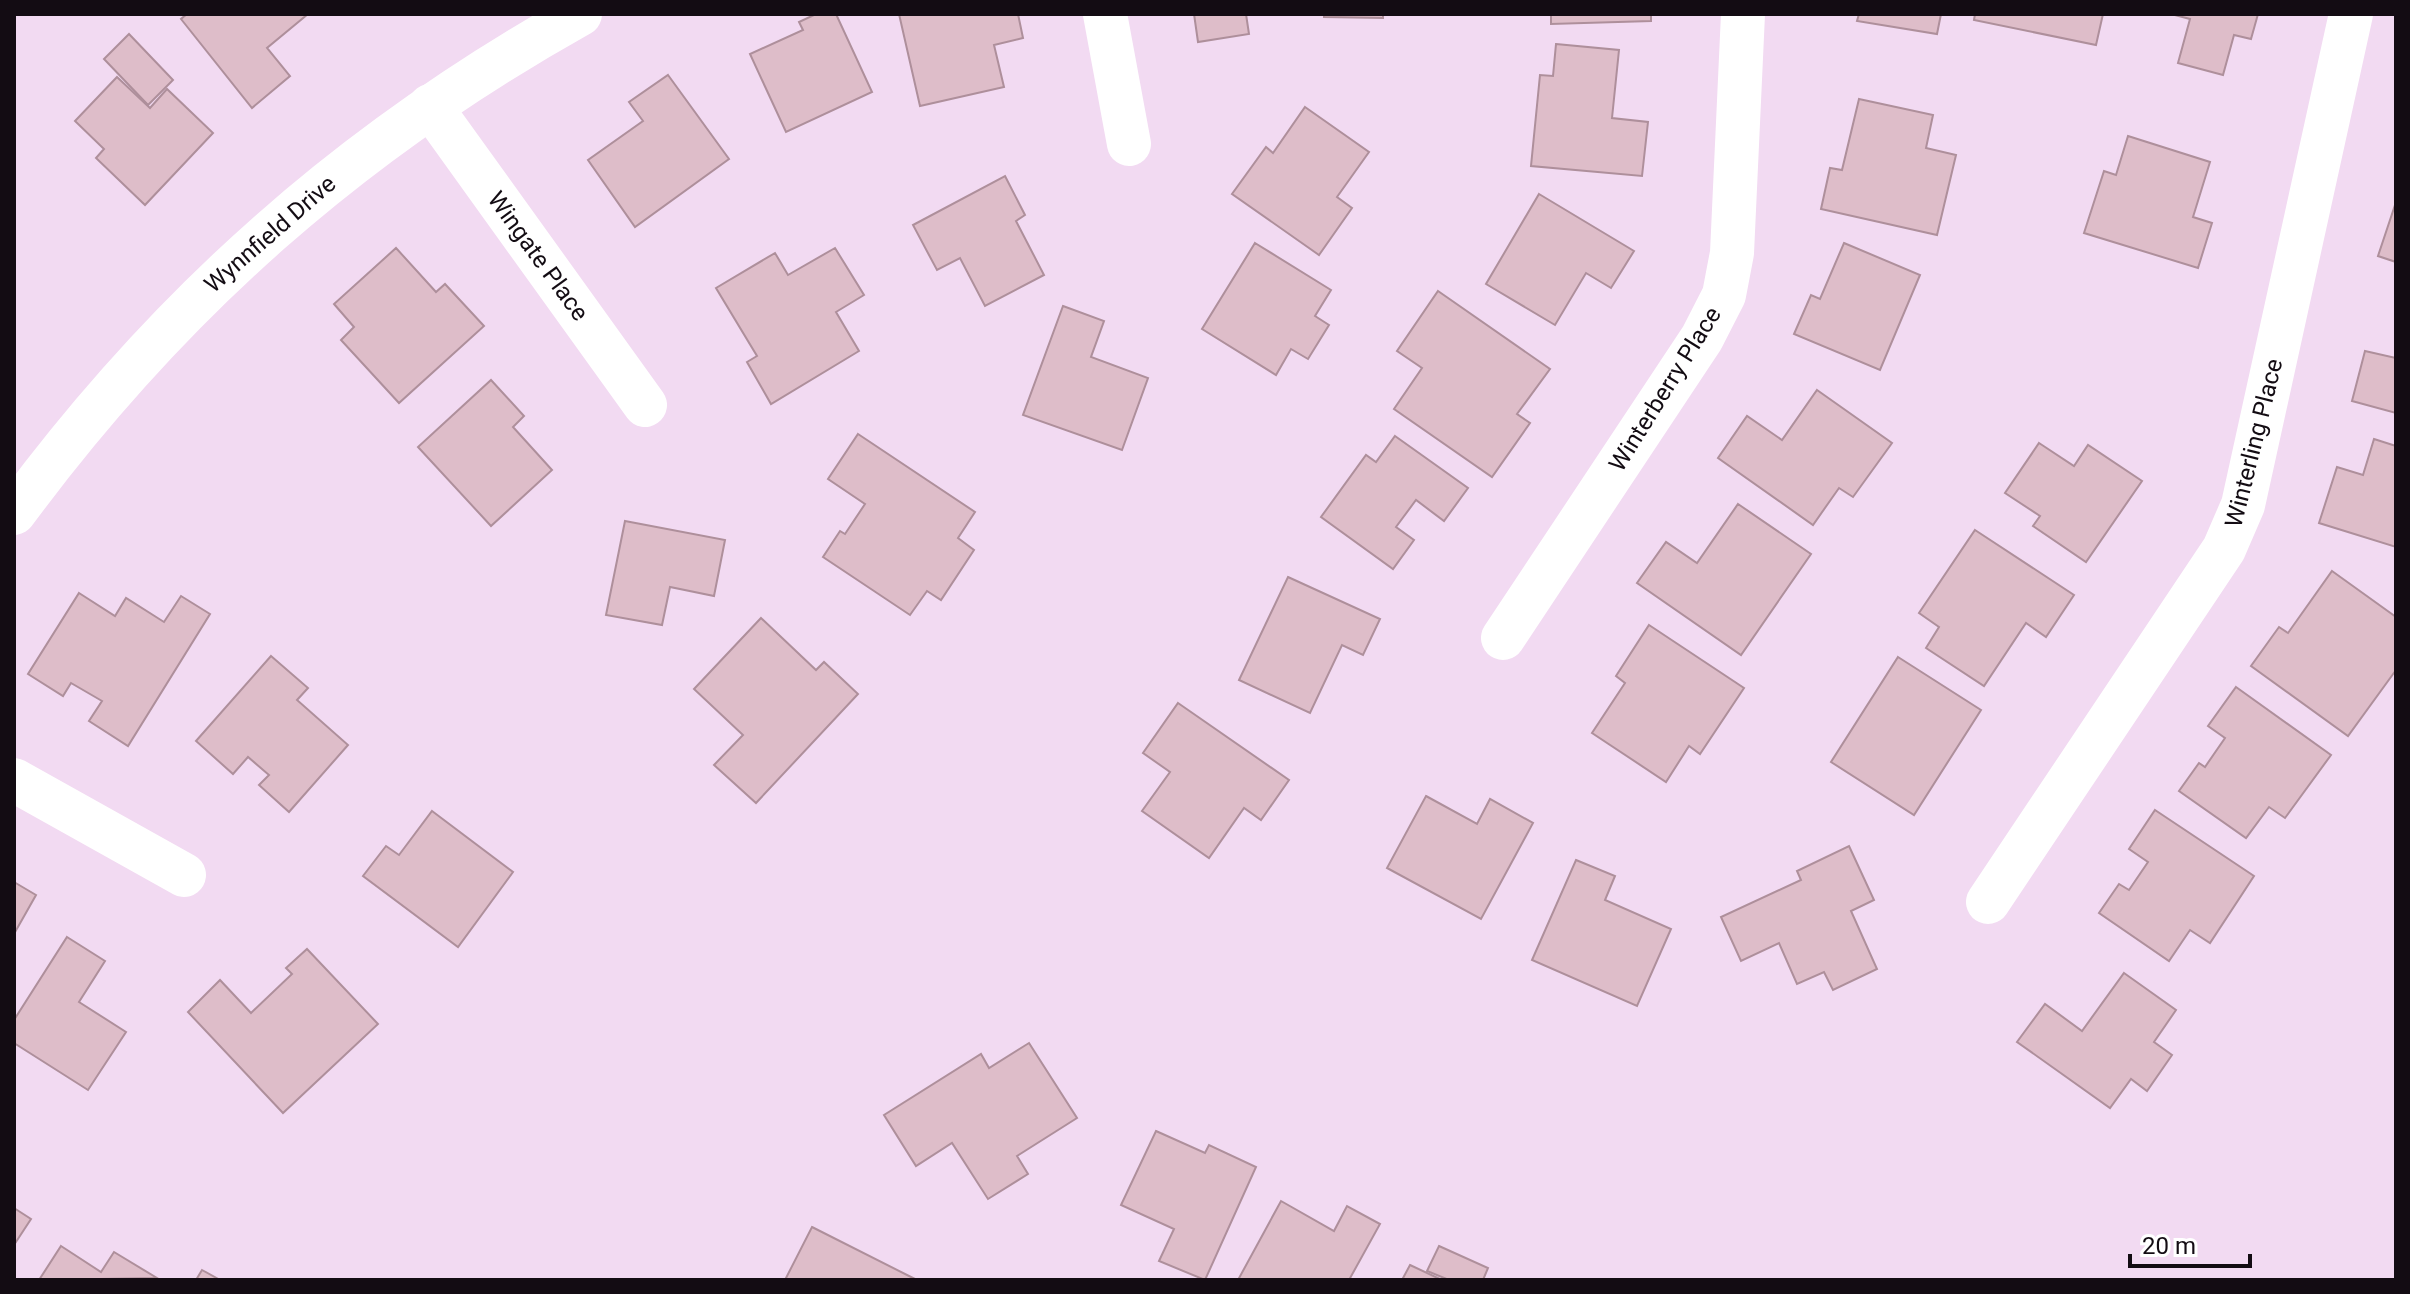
<svg xmlns="http://www.w3.org/2000/svg" width="2410" height="1294" viewBox="0 0 2410 1294" font-family="Roboto,sans-serif">
<rect width="100%" height="100%" fill="#f2daf2"/>
<!-- building -->
<g fill="#debdc9" stroke="#ae8f9b" stroke-width="2">
<path d="M187,14H308L267,48L290,76L252,108L181,19Z"/>
<path d="M816,14H836L872,92L786,132L750,54L803,30L799,22Z"/>
<path d="M899,14H1018L1023,38L994,45L1004,87L920,106Z"/>
<path d="M1194,14H1246L1249,34L1198,42Z"/>
<path d="M1324,14H1383V18L1324,17Z"/>
<path d="M1551,14H1651V21L1551,24Z"/>
<path d="M1859,14H1941L1937,34L1857,21Z"/>
<path d="M1975,14H2103L2096,45L1974,20Z"/>
<path d="M2171,14H2258L2251,39L2234,35L2223,75L2178,63L2190,19Z"/>
<path d="M129,34L173,80L148,105L104,59Z"/>
<path d="M1556,44L1619,50L1612,118L1648,122L1642,176L1531,166L1540,75L1553,76Z"/>
<path d="M668,75L729,159L635,227L588,160L643,121L629,102Z"/>
<path d="M117,77L150,108L167,89L213,133L145,205L96,158L104,149L75,121Z"/>
<path d="M1859,99L1933,115L1926,148L1956,155L1937,235L1821,209L1830,168L1842,170Z"/>
<path d="M1305,107L1369,152L1337,197L1352,208L1319,255L1232,194L1266,147L1273,153Z"/>
<path d="M2128,136L2210,162L2193,217L2212,223L2198,268L2084,233L2104,171L2116,175Z"/>
<path d="M1005,176L1025,215L1016,221L1044,275L985,306L960,258L937,270L913,225Z"/>
<path d="M1539,194L1634,251L1611,288L1586,273L1555,325L1486,284Z"/>
<path d="M2396,202V262L2378,256Z"/>
<path d="M1255,243L1331,290L1315,316L1329,325L1308,359L1291,349L1276,375L1202,329Z"/>
<path d="M1844,243L1920,275L1880,370L1794,334L1811,295L1820,299Z"/>
<path d="M396,248L436,292L445,284L484,326L399,403L341,340L354,327L334,304Z"/>
<path d="M835,248L864,295L836,312L859,351L771,404L747,362L757,356L716,288L775,253L788,275Z"/>
<path d="M1438,291L1550,369L1517,414L1530,423L1492,477L1394,409L1422,368L1397,351Z"/>
<path d="M1063,306L1104,321L1091,357L1148,378L1122,450L1023,415Z"/>
<path d="M2365,351L2396,358V413L2352,401Z"/>
<path d="M491,380L524,416L513,427L552,470L491,526L418,447Z"/>
<path d="M1817,390L1892,443L1853,497L1839,488L1813,525L1718,458L1747,416L1782,440Z"/>
<path d="M858,434L975,512L958,538L974,550L941,600L927,591L910,615L823,557L840,531L845,534L865,504L828,479Z"/>
<path d="M1395,436L1468,488L1444,521L1416,500L1396,527L1414,540L1393,569L1321,517L1366,455L1376,462Z"/>
<path d="M2374,439L2396,446V547L2319,523L2337,467L2363,475Z"/>
<path d="M2039,443L2074,466L2088,445L2142,481L2086,562L2033,526L2040,516L2005,493Z"/>
<path d="M1738,504L1811,554L1741,655L1637,583L1666,542L1697,563Z"/>
<path d="M625,521L725,540L714,596L670,587L662,625L606,615Z"/>
<path d="M1975,530L2074,595L2046,637L2026,623L1984,686L1926,648L1939,627L1919,613Z"/>
<path d="M2332,571L2396,617V670L2348,736L2251,666L2279,627L2288,633Z"/>
<path d="M1288,577L1380,619L1363,655L1342,645L1310,713L1239,680Z"/>
<path d="M79,593L115,616L126,598L164,622L181,596L210,614L128,746L89,721L102,701L71,683L63,696L28,674Z"/>
<path d="M761,618L816,670L824,662L858,694L756,803L714,765L743,735L694,689Z"/>
<path d="M1649,625L1744,688L1700,754L1689,746L1666,782L1592,733L1625,683L1616,676Z"/>
<path d="M271,656L308,688L297,700L348,745L289,812L259,785L269,775L248,757L233,774L196,741Z"/>
<path d="M1898,657L1981,710L1914,815L1831,762Z"/>
<path d="M2236,687L2331,755L2285,818L2269,807L2246,838L2179,791L2199,763L2205,767L2225,738L2208,726Z"/>
<path d="M1178,703L1289,780L1261,820L1244,808L1209,858L1142,811L1170,772L1143,753Z"/>
<path d="M1426,796L1477,824L1490,799L1533,823L1481,919L1387,868Z"/>
<path d="M2155,810L2254,876L2210,943L2190,930L2169,961L2099,913L2119,884L2129,890L2148,862L2129,849Z"/>
<path d="M432,811L513,872L458,947L363,876L386,846L399,855Z"/>
<path d="M1849,846L1874,900L1851,911L1877,969L1833,990L1824,972L1797,984L1779,943L1741,961L1721,917L1801,880L1797,871Z"/>
<path d="M1576,860L1615,876L1605,900L1671,929L1637,1006L1532,960Z"/>
<path d="M14,882L36,895L14,934Z"/>
<path d="M67,937L105,961L79,1002L126,1032L88,1090L14,1043V1020Z"/>
<path d="M307,949L378,1024L283,1113L188,1012L220,980L251,1013L292,974L286,968Z"/>
<path d="M2124,973L2176,1010L2154,1042L2172,1055L2147,1091L2131,1079L2110,1108L2017,1042L2045,1004L2082,1031Z"/>
<path d="M1029,1043L1077,1118L1017,1156L1028,1174L988,1199L952,1143L916,1166L884,1115L981,1054L989,1068Z"/>
<path d="M1156,1131L1205,1153L1209,1145L1256,1167L1205,1280L1159,1261L1174,1229L1121,1205Z"/>
<path d="M1281,1201L1334,1231L1347,1206L1380,1224L1349,1280H1238Z"/>
<path d="M14,1208L31,1219L14,1245Z"/>
<path d="M812,1227L917,1280H785Z"/>
<path d="M61,1246L101,1272L114,1252L157,1278L39,1280Z"/>
<path d="M1439,1246L1488,1268L1483,1280H1449L1427,1271Z"/>
<path d="M1410,1265L1442,1280H1402Z"/>
<path d="M202,1270L220,1280H196Z"/>
</g>
<g fill="none" stroke-linecap="round" stroke-linejoin="round">
<!-- minor -->
<g stroke="#fff" stroke-width="44">
<path d="M1105,14L1129,144"/>
<path d="M430,106L645,405"/>
<path d="M14,513C170,302 351,142 580,14"/>
<path d="M1503,638L1702,338L1724,295L1732,253L1743,14"/>
<path d="M14,780L184,875"/>
<path d="M1988,902L2224,549L2243,505L2351,14"/>
</g>
</g>
<g text-anchor="middle" stroke-width="7" stroke-linejoin="round" paint-order="stroke">
<!-- street labels -->
<g font-size="24" fill="#130c13" stroke="#fff">
<text transform="translate(270 234) rotate(-41)" y="8">Wynnfield Drive</text>
<text transform="translate(538 256) rotate(54)" y="8">Wingate Place</text>
<text transform="translate(1665 389) rotate(-58)" y="8">Winterberry Place</text>
<text transform="translate(2254 443) rotate(-76)" y="8">Winterling Place</text>
</g>
</g>
<!-- border -->
<rect width="2410" height="1294" fill="none" stroke="#130c13" stroke-width="32"/>
<!-- scale -->
<path d="M2130 1254v12h120v-12" fill="none" stroke="#130c13" stroke-width="4"/>
<text x="2142" y="1254" font-size="24" fill="#130c13" stroke="#ffffff" stroke-width="6" paint-order="stroke">20 m</text>
</svg>
